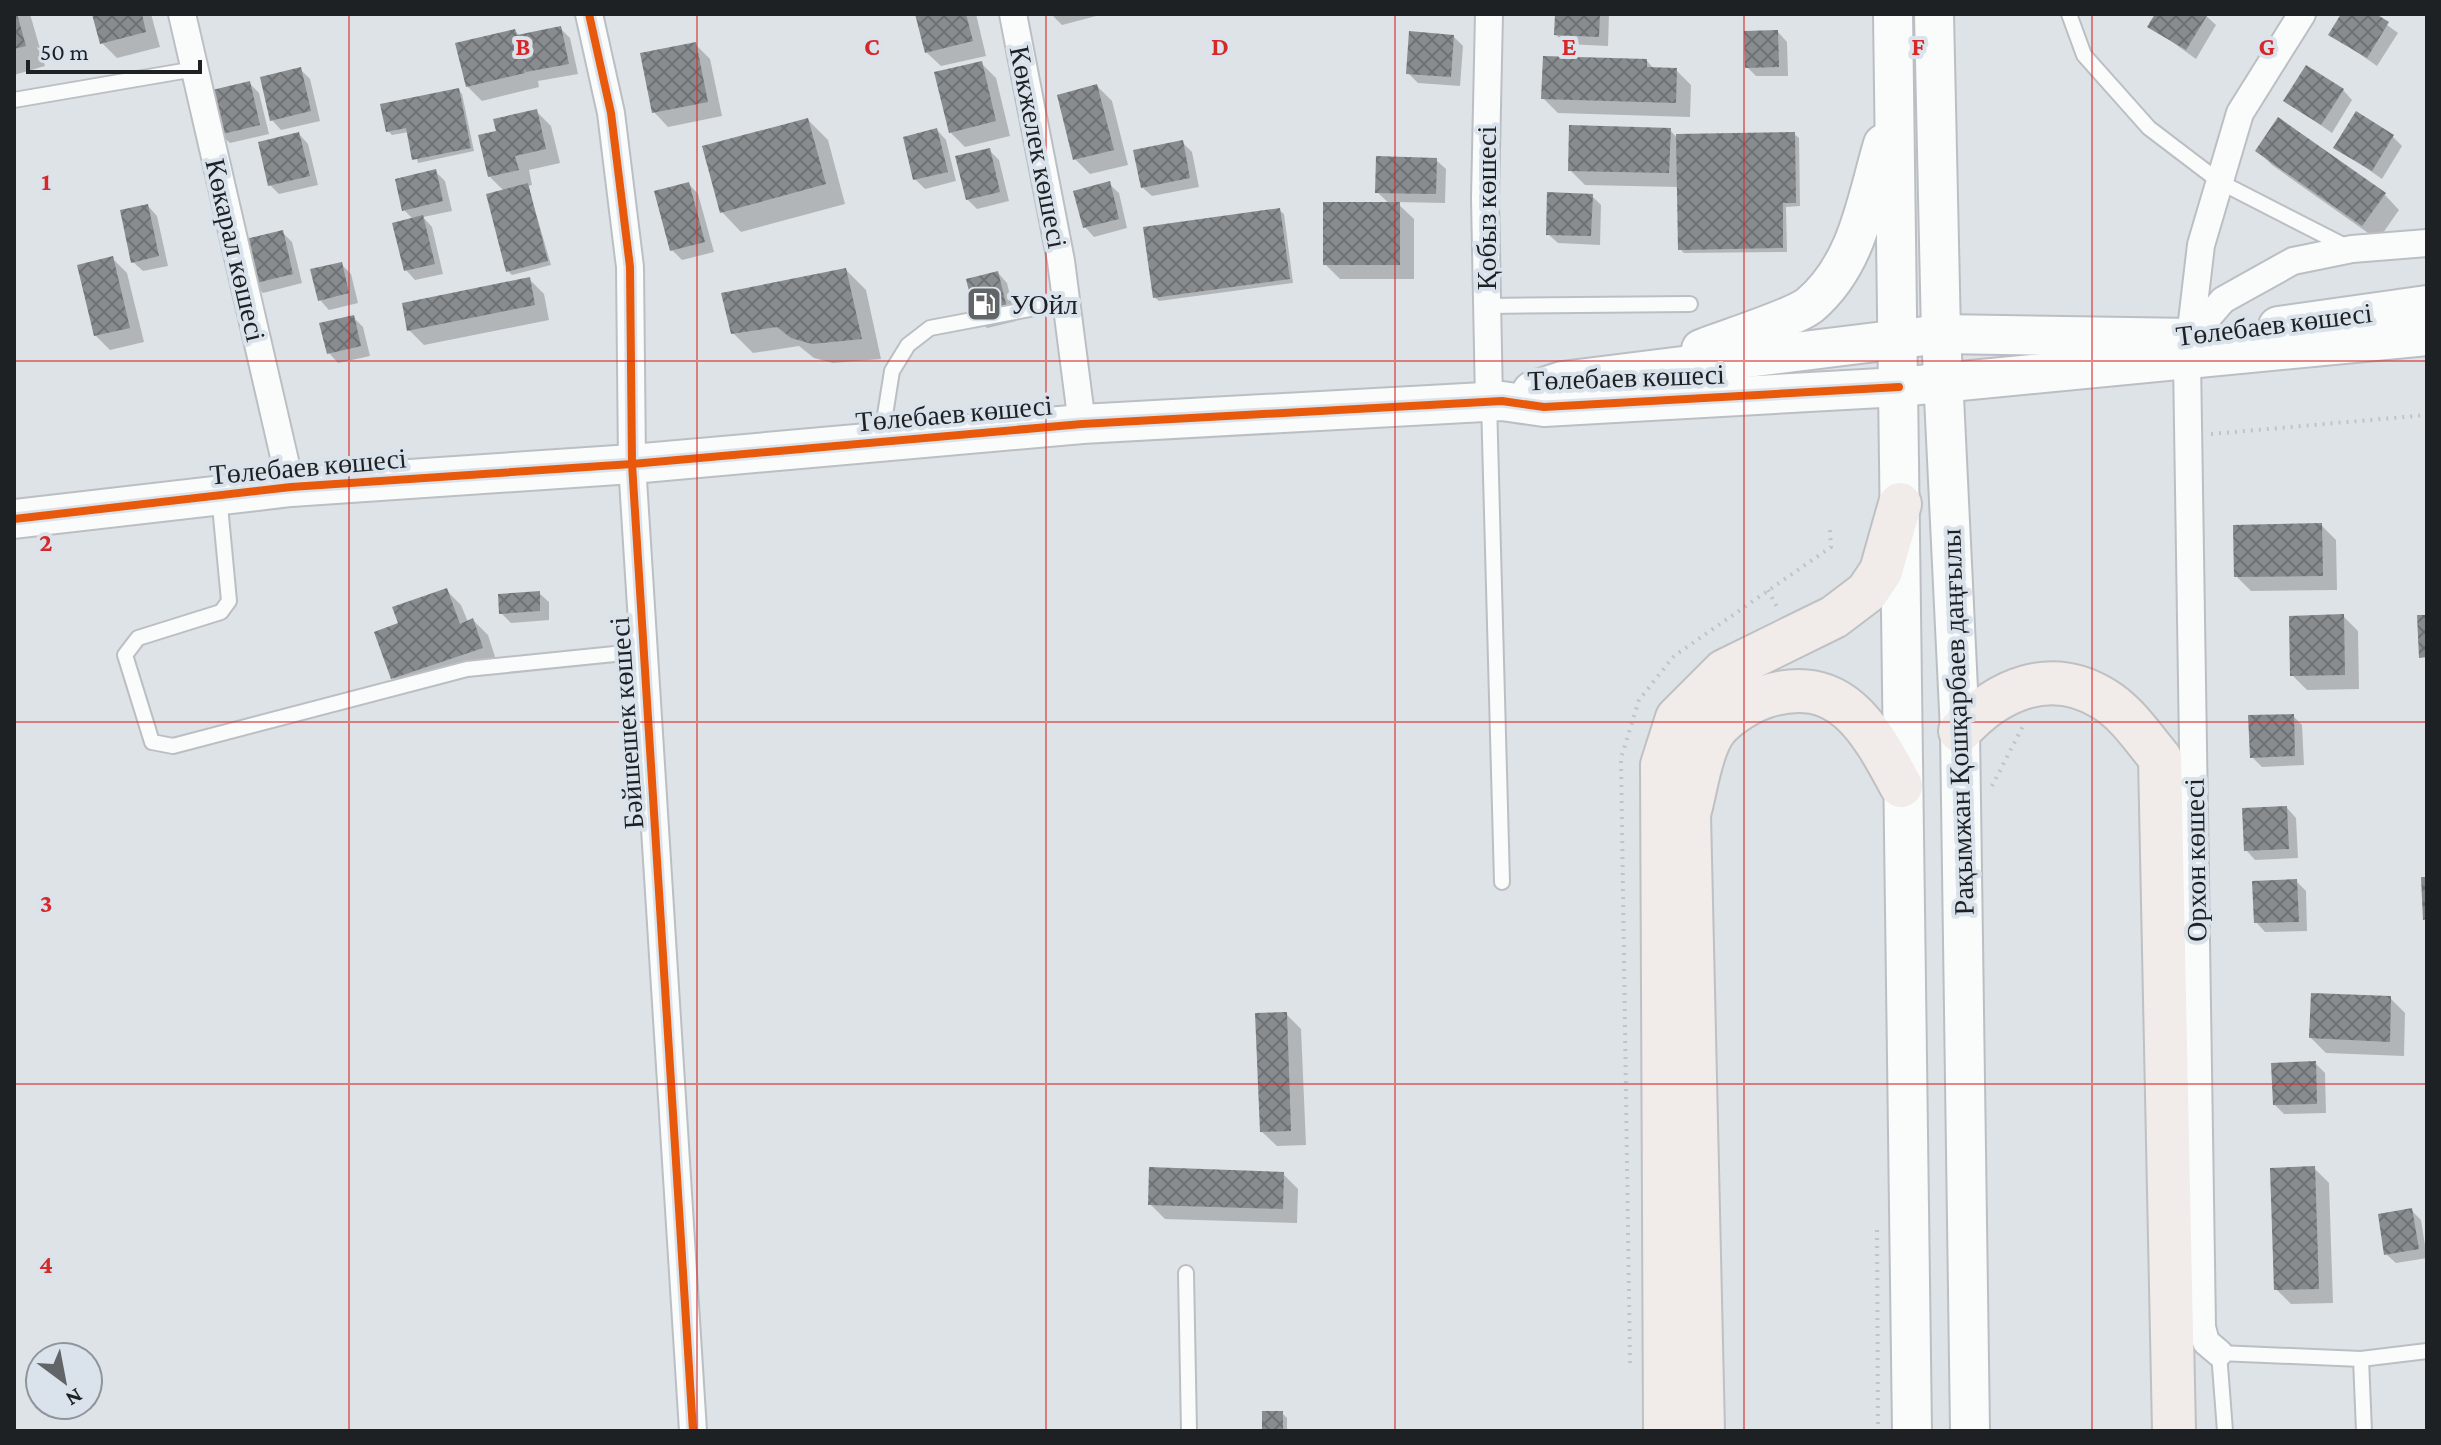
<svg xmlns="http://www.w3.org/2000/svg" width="2441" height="1445" viewBox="0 0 2441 1445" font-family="'Crimson Pro',serif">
<defs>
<pattern id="building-cross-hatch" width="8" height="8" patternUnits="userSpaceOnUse" patternTransform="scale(2)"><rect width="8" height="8" fill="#888c8f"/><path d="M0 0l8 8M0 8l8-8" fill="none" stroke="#6f7275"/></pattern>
</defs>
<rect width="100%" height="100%" fill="#dee3e7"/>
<!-- shadow -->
<g fill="#0003">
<path d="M14,14H30L45,66L14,75Z"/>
<path d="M94,14H151L160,47L117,58L102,43Z"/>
<path d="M918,14H976L986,56L941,66L926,52Z"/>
<path d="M1051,14H1100V15L1062,25Z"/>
<path d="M1557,14H1609L1608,46L1566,44L1556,35Z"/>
<path d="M2157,14H2204L2216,25L2196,59L2150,26Z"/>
<path d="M2343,14H2372L2398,33L2377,66L2331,34Z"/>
<path d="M560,28L570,38L578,74L538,81L539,87L482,101L467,86L515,31L520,36Z"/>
<path d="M1778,32L1787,42L1788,76H1756L1747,67Z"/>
<path d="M1453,36L1463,46L1460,86L1418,83L1408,73Z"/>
<path d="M695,44L710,59L722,116L668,127L654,112Z"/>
<path d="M1647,61L1655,70H1676L1691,85L1690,117L1558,113L1543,98Z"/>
<path d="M981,63L996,78L1010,136L965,147L950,132Z"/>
<path d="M301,70L310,79L320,121L281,130L272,120Z"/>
<path d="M249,83L259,93L269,134L230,143L220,134Z"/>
<path d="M1097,86L1112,101L1128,165L1090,174L1075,159Z"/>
<path d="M458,90L462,94L474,151L418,163L409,132L392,135L388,131Z"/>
<path d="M2343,90L2352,100L2332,133L2286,101Z"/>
<path d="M536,111L551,126L560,163L529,170L532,185L528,186L551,265L512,275L508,271L504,191L489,176L498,132Z"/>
<path d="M808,120L828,140L845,204L741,232L721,211Z"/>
<path d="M937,130L946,140L956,181L925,189L915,179Z"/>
<path d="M1670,130L1678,139L1794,134L1799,138L1800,206L1786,207L1787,252L1684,253L1680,249L1679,187L1585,185L1570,170Z"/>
<path d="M299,134L308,144L318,185L279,194L270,185Z"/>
<path d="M2393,137L2402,146L2382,179L2336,147Z"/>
<path d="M1182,142L1192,152L1199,187L1152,196L1142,187Z"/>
<path d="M989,150L999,160L1009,201L977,209L967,199Z"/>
<path d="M2257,150L2385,195L2399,210L2378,240L2272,165Z"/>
<path d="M1436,160L1446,169L1445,203L1396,202L1414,219V279H1340L1325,264L1390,204L1377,192Z"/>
<path d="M435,171L445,181L452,211L423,217L432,227L443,274L415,280L406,270L414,220L404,210Z"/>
<path d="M689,184L698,194L714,252L682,260L672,250Z"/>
<path d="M1109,184L1119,193L1127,228L1094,237L1085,227Z"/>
<path d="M1592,196L1601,205L1600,245L1558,243L1548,234Z"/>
<path d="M148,206L157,216L168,266L143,271L133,262Z"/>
<path d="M1279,210L1284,214L1293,283L1159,301L1154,297Z"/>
<path d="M282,232L292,242L302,283L263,293L254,283Z"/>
<path d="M112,258L127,273L144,342L110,350L95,335Z"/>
<path d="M341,264L351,274L358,303L329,310L320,300Z"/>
<path d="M846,270L866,290L881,359L833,363L814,358L799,346L753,353L733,333Z"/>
<path d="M998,273L1007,283L1016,321L987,328L978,318Z"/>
<path d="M529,279L544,294L549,320L424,345L409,330Z"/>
<path d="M353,317L363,327L370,356L338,363L329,353Z"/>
<path d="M2321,525L2336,540L2337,590L2251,591L2236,576Z"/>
<path d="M446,590L461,605L468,622L473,620L488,635L497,663L408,692L393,678L400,624Z"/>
<path d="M539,593L549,602V620L511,623L501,613Z"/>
<path d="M2343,616L2358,631L2359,689L2307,690L2292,675Z"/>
<path d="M2293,716L2302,725L2304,765L2262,767L2252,757Z"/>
<path d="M2287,808L2296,818L2298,858L2255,860L2246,850Z"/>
<path d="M2296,881L2306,891L2307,931L2265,932L2256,922Z"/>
<path d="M2390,998L2405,1013L2404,1056L2326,1053L2311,1038Z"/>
<path d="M1286,1014L1301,1029L1306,1145L1277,1146L1262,1132Z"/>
<path d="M2315,1063L2325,1073L2326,1113L2284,1114L2275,1105Z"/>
<path d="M2314,1168L2329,1183L2333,1303L2291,1304L2276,1289Z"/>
<path d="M1283,1174L1298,1189L1297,1223L1165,1219L1150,1204Z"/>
<path d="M2411,1210L2421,1220L2427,1258L2396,1263L2386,1254Z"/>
<path d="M1282,1413L1287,1418V1431H1264Z"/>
</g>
<!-- building -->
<g fill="url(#building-cross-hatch)">
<path d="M14,14H17L26,46L14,49Z"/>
<path d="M92,14H142L146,32L100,44Z"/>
<path d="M915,14H966L973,41L925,53Z"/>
<path d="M1555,14H1600L1599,37L1554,35Z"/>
<path d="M2155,14H2208L2186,50L2147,27Z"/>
<path d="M2341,14H2376L2389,22L2367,58L2328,35Z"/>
<path d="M561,26L569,64L526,72L524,68L525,73L466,87L455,43L515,29L517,35Z"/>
<path d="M1778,30L1779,67L1745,68L1744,31Z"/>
<path d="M1409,31L1454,35L1451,77L1406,74Z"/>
<path d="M696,42L708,102L652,113L640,53Z"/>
<path d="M1543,56L1647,59V67L1677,68L1676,103L1541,99Z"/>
<path d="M982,61L996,121L949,133L934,72Z"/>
<path d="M2306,65L2344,89L2321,125L2283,101Z"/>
<path d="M301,67L311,111L270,121L260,77Z"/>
<path d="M250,81L260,125L218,135L208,91Z"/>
<path d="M1097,84L1114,150L1073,160L1057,95Z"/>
<path d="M459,88L471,148L412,160L406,128L386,132L380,104Z"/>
<path d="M537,109L546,149L515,156L519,170L488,177L478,135L496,131L493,119Z"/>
<path d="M2356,111L2394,135L2372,171L2333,148Z"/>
<path d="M2278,117L2386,193L2362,226L2255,151Z"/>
<path d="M808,118L826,184L720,213L702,146Z"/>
<path d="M1569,125L1671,128L1669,173L1568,171Z"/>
<path d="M937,128L948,172L913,180L903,137Z"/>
<path d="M299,132L310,176L268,186L258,142Z"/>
<path d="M1795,132L1796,203H1783V248L1678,250L1676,134Z"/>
<path d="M1183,140L1190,178L1141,188L1133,150Z"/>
<path d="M990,148L1000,192L966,200L955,156Z"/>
<path d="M1376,156L1437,158L1436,194L1375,193Z"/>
<path d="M436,169L443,201L402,211L395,179Z"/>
<path d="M1110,181L1119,219L1083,228L1073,191Z"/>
<path d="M689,182L705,242L670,251L654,191Z"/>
<path d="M528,183L548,261L506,272L486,194Z"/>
<path d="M1547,192L1593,194L1591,236L1546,235Z"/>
<rect x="1323" y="202" width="77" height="63"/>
<path d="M148,204L159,256L131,263L120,210Z"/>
<path d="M1280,208L1290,279L1153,298L1143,227Z"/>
<path d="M423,215L435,264L404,271L392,223Z"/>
<path d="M283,230L293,274L252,284L241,240Z"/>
<path d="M113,256L130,328L94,336L77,265Z"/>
<path d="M342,262L349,293L318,301L310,269Z"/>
<path d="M846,268L862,339L812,344L791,338L777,327L731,334L721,293Z"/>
<path d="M998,271L1008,312L976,319L966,279Z"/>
<path d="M530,277L535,305L407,331L402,303Z"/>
<path d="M354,315L361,346L327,354L319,323Z"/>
<path d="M2322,523L2323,576L2234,577L2233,525Z"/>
<path d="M447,588L460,624L473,618L483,648L391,679L374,632L398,623L392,607Z"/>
<path d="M540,591V611L499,614L498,594Z"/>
<path d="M2344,614L2345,675L2290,676L2289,616Z"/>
<path d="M2417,615H2427V657L2419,658Z"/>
<path d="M2294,714L2295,756L2250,758L2248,715Z"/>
<path d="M2287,806L2289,849L2244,851L2242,808Z"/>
<path d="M2421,877H2427V919L2423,920Z"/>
<path d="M2297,879L2299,922L2254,923L2252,881Z"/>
<path d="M2311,993L2391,996L2390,1042L2309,1038Z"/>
<path d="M1287,1012L1291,1131L1260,1132L1255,1013Z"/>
<path d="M2316,1061L2317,1104L2273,1105L2271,1063Z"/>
<path d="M2315,1166L2319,1289L2274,1290L2270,1168Z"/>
<path d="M1149,1167L1284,1172L1283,1209L1148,1205Z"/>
<path d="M2412,1208L2419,1249L2384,1255L2378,1214Z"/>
<rect x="1262" y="1411" width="21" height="20"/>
</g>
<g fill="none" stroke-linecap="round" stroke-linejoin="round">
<defs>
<g id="lane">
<path d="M2069,14L2084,55L2149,128L2220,182L2349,248"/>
<path d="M14,100L195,69"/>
<path d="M1485,306L1690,304"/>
<path d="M1489,402L1502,882"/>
<path d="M881,440L892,371L908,345L930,328L1067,302"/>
<path d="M219,495L229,601L221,612L138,638L125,655L152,742L173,746L467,669L644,651"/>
<path d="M1186,1273L1189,1431"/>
<path d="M2225,1431L2219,1353L2361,1359"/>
<path d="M2364,1431L2361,1359L2427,1351"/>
</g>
<g id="street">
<path d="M182,14L291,487"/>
<path d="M589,14L611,113L630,267L632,464L693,1431"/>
<path d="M1013,14L1061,261L1082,424"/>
<path d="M2190,338L2201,245L2240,113L2302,14"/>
<path d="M2190,338L2223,300L2293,261L2352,249L2427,243"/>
<path d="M2187,360L2202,1327L2206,1342L2219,1353"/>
<path d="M1489,401L1485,198L1489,14"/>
</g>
<g id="secondary">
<path d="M1893,14L1912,1431"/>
<path d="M1934,14L1941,334L1960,731L1970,1431"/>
<path d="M2278,326L2427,305"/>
<path d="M1701,349C1723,340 1794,318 1810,305C1858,264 1866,201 1883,144"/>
<path d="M1532,391L1562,381L1941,334L2193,338"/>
<path d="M14,519L291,487L632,464L1082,424L1502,401L1544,407L1899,387L2427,336"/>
</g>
<g id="primary">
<path d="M1960,731C1998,689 2051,666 2104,699C2127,713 2143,738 2160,758L2174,1431"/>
<path d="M1665,1431L1662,765L1677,718L1724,671L1834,617L1867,592L1881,571L1900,504"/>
<path d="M1703,1431L1689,814C1696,790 1699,759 1711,737C1719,720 1747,703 1764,697C1840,672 1870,728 1901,786"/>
</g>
</defs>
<!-- lane casing -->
<use href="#lane" stroke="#bbbfc3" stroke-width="18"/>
<!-- street casing -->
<use href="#street" stroke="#bbbfc3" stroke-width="30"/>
<!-- secondary casing -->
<use href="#secondary" stroke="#bbbfc3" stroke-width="42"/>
<!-- primary casing -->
<use href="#primary" stroke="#bec0c2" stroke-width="46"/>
<!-- path -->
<g stroke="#c2c3c6" stroke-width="4" stroke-dasharray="2 6" stroke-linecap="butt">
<path d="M2211,434L2427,415"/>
<path d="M1768,590L1778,609"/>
<path d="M1992,786L2025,722"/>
<path d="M1877,1230L1878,1431"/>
<path d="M1630,1363L1621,758L1639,700L1674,656L1831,547L1830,530"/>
</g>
<!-- lane -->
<use href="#lane" stroke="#fafbfb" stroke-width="14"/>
<!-- street -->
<use href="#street" stroke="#fafbfb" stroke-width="26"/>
<!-- secondary -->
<use href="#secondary" stroke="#fafbfb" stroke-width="38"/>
<!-- primary -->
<use href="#primary" stroke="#f1ebea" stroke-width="42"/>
<defs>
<g id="cycleway">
<path d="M589,14L611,113L630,267L632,464L693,1431"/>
<path d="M14,519L291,487L632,464L1082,424L1502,401L1544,407L1899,387"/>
</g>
</defs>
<!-- cycleway casing -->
<use href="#cycleway" stroke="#dae3eb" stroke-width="13"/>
<!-- cycleway -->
<use href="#cycleway" stroke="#e8590c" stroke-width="8"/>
</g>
<!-- grid -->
<path fill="none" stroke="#d62828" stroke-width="2" stroke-opacity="0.55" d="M349,14V1431M697,14V1431M1046,14V1431M1395,14V1431M1744,14V1431M2092,14V1431M14,361H2427M14,722H2427M14,1084H2427"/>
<!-- icons -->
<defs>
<symbol id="fuel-square" viewBox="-11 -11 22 22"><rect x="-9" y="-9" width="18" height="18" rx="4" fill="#616568" stroke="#dae3eb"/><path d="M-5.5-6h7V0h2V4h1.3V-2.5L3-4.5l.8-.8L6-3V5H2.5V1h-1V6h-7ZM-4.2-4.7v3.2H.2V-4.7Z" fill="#fff"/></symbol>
</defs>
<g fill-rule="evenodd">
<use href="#fuel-square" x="964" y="284" width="40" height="40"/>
</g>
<g text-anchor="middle" stroke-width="8" stroke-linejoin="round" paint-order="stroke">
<!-- street labels -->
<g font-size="28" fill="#1e2124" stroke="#dae3eb">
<text transform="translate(1039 147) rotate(79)" y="10">Көкжелек көшесі</text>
<text transform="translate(1486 208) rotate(-90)" y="10">Қобыз көшесі</text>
<text transform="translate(236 250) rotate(77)" y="10">Көкарал көшесі</text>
<text transform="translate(2274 324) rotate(-7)" y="10">Төлебаев көшесі</text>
<text transform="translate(1626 377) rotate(-2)" y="10">Төлебаев көшесі</text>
<text transform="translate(954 413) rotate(-5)" y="10">Төлебаев көшесі</text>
<text transform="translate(308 466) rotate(-5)" y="10">Төлебаев көшесі</text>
<text transform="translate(1957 722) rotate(-92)" y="10">Рақымжан Қошқарбаев даңғылы</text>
<text transform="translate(626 723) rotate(-94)" y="10">Бәйшешек көшесі</text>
<text transform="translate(2195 860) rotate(-91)" y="10">Орхон көшесі</text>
</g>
<!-- poi labels -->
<g font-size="28" fill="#1e2124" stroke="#dae3eb" text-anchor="start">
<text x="1010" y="314">УОйл</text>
</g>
</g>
<g font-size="26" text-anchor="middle" font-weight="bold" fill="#d62828" stroke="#dae3eb" stroke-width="8" stroke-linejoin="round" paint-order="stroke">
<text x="523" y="55">B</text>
<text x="872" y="55">C</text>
<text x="1220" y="55">D</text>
<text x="1569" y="55">E</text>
<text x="1918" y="55">F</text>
<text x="2267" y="55">G</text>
<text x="46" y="190">1</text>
<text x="46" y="551">2</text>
<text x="46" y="912">3</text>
<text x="46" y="1273">4</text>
</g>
<!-- border -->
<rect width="2441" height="1445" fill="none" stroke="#1e2124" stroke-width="32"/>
<!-- north arrow -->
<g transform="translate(64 1381) rotate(148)"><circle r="38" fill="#dae3eb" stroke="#8f959b" stroke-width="2"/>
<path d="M0-6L14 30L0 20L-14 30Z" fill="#616568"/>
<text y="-12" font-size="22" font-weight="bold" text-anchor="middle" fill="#1e2124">N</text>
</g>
<!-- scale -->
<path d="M28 60v12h172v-12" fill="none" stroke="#1e2124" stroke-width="4"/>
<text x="40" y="60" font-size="24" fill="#1e2124" stroke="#dae3eb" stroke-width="6" paint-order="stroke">50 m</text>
</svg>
